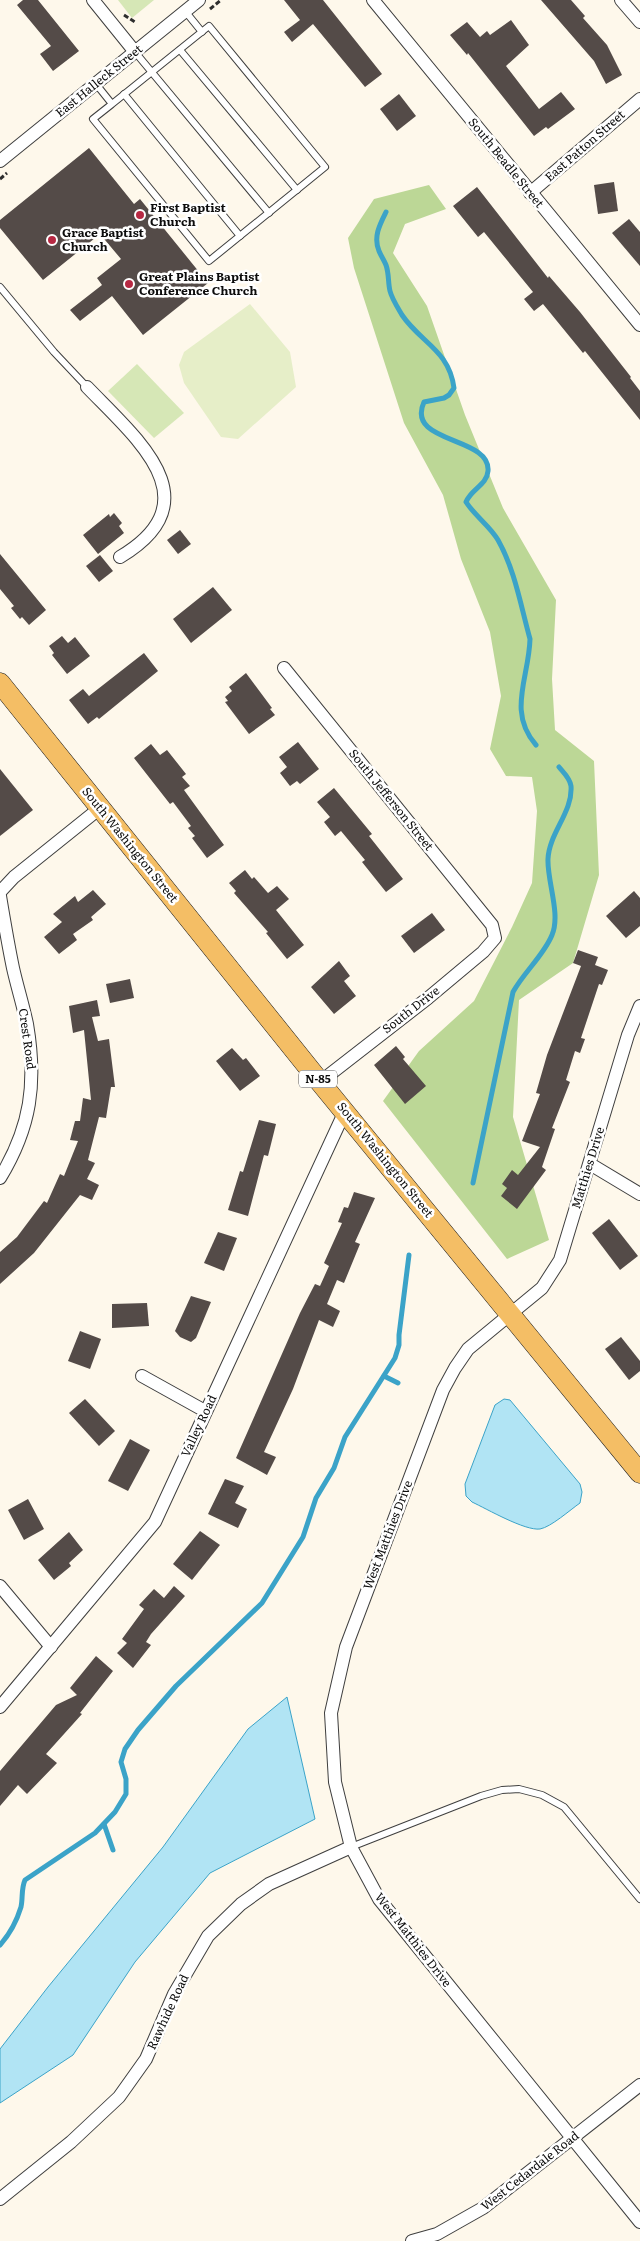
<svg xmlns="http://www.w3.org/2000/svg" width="640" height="2241" viewBox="0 0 640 2241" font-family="Literata,serif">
<rect width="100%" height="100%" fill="#fef8eb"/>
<!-- green -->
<g fill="#d6e7b6">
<path d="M118,0H154L132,18Z"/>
<path d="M137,364L184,413L154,438L108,391Z"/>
</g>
<!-- forest -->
<path fill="#bcd796" d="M429,185L446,209L405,224L393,253L427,306L465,415L503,508L556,600L552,679L555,730L594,761L599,875L573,963L519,1000L513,1117L549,1240L507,1259L383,1101L419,1051L474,1001L512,927L532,883L537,811L532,777L506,776L490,749L501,696L490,632L461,559L443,495L404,423L354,268L348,238L374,199Z"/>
<!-- pitch -->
<path fill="#e6eec8" d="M250,304L290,352L296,387L238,439L221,437L184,383L179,365L184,352Z"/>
<!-- water -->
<g fill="#b1e4f4" stroke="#3ba3c8">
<path d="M504,1399L510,1400L580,1484L582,1492L580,1503C570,1510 551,1527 540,1529C525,1531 487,1509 472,1502L466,1496L465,1484L495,1405Z"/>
<path d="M287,1697L315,1819L210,1873L135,1962L73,2055L0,2103V2049L48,1987L163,1847L248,1729Z"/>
</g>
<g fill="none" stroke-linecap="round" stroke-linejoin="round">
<!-- stream -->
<g stroke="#3ba3c8" stroke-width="5">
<path d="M386,212C380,224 373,237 379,251C381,256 384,260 386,265C389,273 388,283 390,291C392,299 398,308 402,315C421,343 449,350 454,388L449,395L444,398L424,402C405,444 491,436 488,471C487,485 471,489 466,502C475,516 490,526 498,540C515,570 521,607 530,639C529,678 507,712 536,745"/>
<path d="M473,1183L513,992C524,972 544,955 552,935C561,914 547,881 548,859C549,833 573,812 571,786C570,778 563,772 559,767"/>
<path d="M384,1376L398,1383"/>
<path d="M104,1824L113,1850"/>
<path d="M0,1945C9,1935 17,1920 21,1907C23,1898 21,1889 25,1880L95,1833L115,1812L126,1794V1779L121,1762L125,1749L138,1730L176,1686L262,1603L303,1537L316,1498L334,1468L345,1437L395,1358L399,1345V1335L409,1255"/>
</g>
</g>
<!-- building -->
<g fill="#544b48">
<path d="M23,0H38L79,51L53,71L40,54L51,46L17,5Z"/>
<path d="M284,0H323L382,74L365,87L313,24L292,42L284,32L300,20Z"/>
<path d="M541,0H571L585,16L583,18L607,45L622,75L606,84L594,61Z"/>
<path d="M511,20L529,45L506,66L539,109L561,92L575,109L548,129L546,127L534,136L468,53L467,55L450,35L467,22L480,37L487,31L490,35Z"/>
<path d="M399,94L416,116L397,131L380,109Z"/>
<path d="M89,148L134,204L140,199L208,283L143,335L112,296L80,321L70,310L102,285L97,278L121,259L100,234L43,280L0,228V220Z"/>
<path d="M614,182L618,211L598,214L594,185Z"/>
<path d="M477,187L548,278L549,276L580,312L631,377L630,378L640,391V420L585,351L583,353L543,304L534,311L524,299L533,292L484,232L478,237L453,206Z"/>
<path d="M629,219L640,232V266L612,233Z"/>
<path d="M114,513L122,523L119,526L124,533L98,554L83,535L109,514L110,517Z"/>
<path d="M180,530L191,544L178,554L167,540Z"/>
<path d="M0,554L46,610L29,625L22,617L20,619L11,608L14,606L0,589Z"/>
<path d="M100,555L113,571L99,582L86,566Z"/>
<path d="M213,587L232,610L191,643L173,619Z"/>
<path d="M62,636L68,643L75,637L90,656L67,674L52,655L54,653L49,646Z"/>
<path d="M144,653L158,671L99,719L97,717L88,724L69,700L83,689L89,696Z"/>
<path d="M246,673L272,708L270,709L275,715L249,734L225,702L228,701L225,697L232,691L229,687Z"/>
<path d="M298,742L319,769L300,784L297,781L290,786L280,773L287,767L279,757Z"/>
<path d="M151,744L160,755L167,750L186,774L182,777L190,786L184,790L224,845L207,858L192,838L195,836L188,828L191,826L173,802L170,804L134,758Z"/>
<path d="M0,769L33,810L0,836Z"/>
<path d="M334,788L372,834L369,836L403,879L386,892L362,862L365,860L341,831L335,836L324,822L330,817L317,802Z"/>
<path d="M245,870L252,879L254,877L268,893L277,886L289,899L276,910L304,945L287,959L266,933L268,932L234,893L236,891L229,883Z"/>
<path d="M93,890L106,904L91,917L93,920L73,934L77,940L59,954L44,937L62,922L53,914L75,896L78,902Z"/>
<path d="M634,891L640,898V926L626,938L606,916Z"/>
<path d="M432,913L445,930L414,953L401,936Z"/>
<path d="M578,950L598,957L595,965L608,970L602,985L599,984L581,1038L585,1039L580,1053L575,1051L566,1080L570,1082L552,1128L555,1129L542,1167L546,1170L517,1209L501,1196L507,1188L502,1184L512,1170L518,1175L540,1147L522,1141L540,1094L536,1093L547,1055L581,966L573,963Z"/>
<path d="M339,961L350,976L344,981L356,996L334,1014L311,987Z"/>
<path d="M130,979L134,998L110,1003L106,984Z"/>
<path d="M97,1000L100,1016L92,1017L98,1041L109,1039L115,1087H111L106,1118L99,1117L88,1160L95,1163L87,1179L99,1185L92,1200L80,1195L34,1253L0,1284V1252L17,1237L44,1201L47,1203L60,1174L64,1176L78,1141L70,1140L75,1121H80L83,1098L91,1100L84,1030L73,1033L69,1006Z"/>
<path d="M396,1046L405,1057L403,1059L426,1086L405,1104L374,1065Z"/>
<path d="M232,1048L243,1060L246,1058L260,1076L240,1091L216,1061Z"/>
<path d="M259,1120L276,1124L268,1156L264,1155L248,1216L228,1210L240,1171L243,1172Z"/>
<path d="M354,1192L375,1198L355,1242L360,1244L344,1283L337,1280L327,1304L340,1311L333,1327L319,1320L293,1389L264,1452L276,1457L267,1475L236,1458L300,1313L315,1284L320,1286L329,1266L324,1263L342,1223L338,1222L344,1207L348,1208Z"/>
<path d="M609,1219L638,1256L620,1270L592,1233Z"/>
<path d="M218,1232L237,1238L224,1271L204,1263Z"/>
<path d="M191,1296L211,1302L196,1338L191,1342L180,1337L175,1331Z"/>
<path d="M147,1303L149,1326L112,1328V1304Z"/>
<path d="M80,1331L101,1339L90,1369L68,1361Z"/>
<path d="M621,1337L640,1361V1371L629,1380L605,1349Z"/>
<path d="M85,1399L115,1431L99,1446L69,1413Z"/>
<path d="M130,1439L150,1450L128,1491L108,1481Z"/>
<path d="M225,1479L244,1486L235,1503L247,1509L238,1528L208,1514Z"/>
<path d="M28,1499L44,1529L24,1540L8,1510Z"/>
<path d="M200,1531L220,1545L192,1580L173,1564Z"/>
<path d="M69,1532L83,1550L69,1563L71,1566L54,1580L38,1560Z"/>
<path d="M174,1586L185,1596L151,1634L146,1642L151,1645L133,1668L117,1653L127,1643L122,1639L144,1609L139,1605L154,1589L164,1598Z"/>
<path d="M96,1656L113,1671L80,1713L82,1714L46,1754L57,1763L27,1794L18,1785L0,1806V1771L56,1705L77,1695L70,1688Z"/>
</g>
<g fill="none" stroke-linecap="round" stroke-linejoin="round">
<defs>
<g id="lane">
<path d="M185,11L202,32"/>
<path d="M180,50L297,190"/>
<path d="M135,52L269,213"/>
<path d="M96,84L112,104L93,119L209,261L325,167L209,26L112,104"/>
<path d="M124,94L240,236"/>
<path d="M0,287L54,352L87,387"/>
<path d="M351,1847L481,1796L502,1790L519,1789L542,1795L564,1807L640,1899"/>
</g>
<g id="street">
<path d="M93,0L135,52"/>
<path d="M373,0L640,325"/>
<path d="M621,0L640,22"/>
<path d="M0,161L199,0"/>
<path d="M530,193L640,99"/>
<path d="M87,387C137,439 214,501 120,557"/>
<path d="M284,668L492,925L495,938L483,952L428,998L320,1082"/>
<path d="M0,892L14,877L100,808"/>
<path d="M0,896C4,920 8,944 13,968C17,986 23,1005 27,1024C37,1083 31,1127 0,1178"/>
<path d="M640,1006L628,1035L560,1260L542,1288L468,1349L455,1368L443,1390L346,1647L331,1713L335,1782L351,1847L379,1899L640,2222"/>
<path d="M590,1164L640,1194"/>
<path d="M142,1376L205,1411"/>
<path d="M0,1586L51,1647"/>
<path d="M0,1707L155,1522L345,1111"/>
<path d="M0,2199L71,2142L119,2097L146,2059L174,1994L208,1936L241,1904L269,1884L351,1847"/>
<path d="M412,2241L437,2234L483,2208L640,2085"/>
</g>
<path id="primary" d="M0,683L320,1082L640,1473"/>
</defs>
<!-- lane casing -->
<use href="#lane" stroke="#3f3f3f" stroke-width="8"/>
<!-- street casing -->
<use href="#street" stroke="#3f3f3f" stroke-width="14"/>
<!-- primary casing -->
<use href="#primary" stroke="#1d1d1d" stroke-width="21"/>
<!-- path -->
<g stroke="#2e2e2e" stroke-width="3" stroke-dasharray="5 2.5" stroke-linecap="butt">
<path d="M210,9L221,0"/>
<path d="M124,15L135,22"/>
<path d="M0,179L7,173"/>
</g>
<!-- lane -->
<use href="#lane" stroke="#fff" stroke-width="6"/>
<!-- street -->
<use href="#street" stroke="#fff" stroke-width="12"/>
<!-- primary -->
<use href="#primary" stroke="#f4be65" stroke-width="20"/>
</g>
<!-- markers -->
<g fill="#b72943" stroke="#fff" stroke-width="2">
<circle cx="140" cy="215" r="5"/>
<circle cx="52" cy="240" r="5"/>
<circle cx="129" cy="284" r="5"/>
</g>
<g text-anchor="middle" stroke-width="5" stroke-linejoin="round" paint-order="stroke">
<!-- shield labels -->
<rect fill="#fff" stroke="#555" stroke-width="1" x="299" y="1070.5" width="38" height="17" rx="4"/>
<g font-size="11" font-weight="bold" fill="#0c0c0c">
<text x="318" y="1083">N-85</text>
</g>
<!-- street labels -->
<g font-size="12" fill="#0c0c0c" stroke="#fff">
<text transform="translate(99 81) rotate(-39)" y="4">East Halleck Street</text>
<text transform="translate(585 146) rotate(-41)" y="4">East Patton Street</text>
<text transform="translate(506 163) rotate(51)" y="4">South Beadle Street</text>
<text transform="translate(391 800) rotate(51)" y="4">South Jefferson Street</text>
<text transform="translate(130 845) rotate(51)" y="4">South Washington Street</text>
<text transform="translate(411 1010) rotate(-38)" y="4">South Drive</text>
<text transform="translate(27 1039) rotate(82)" y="4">Crest Road</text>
<text transform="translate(385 1160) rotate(51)" y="4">South Washington Street</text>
<text transform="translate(588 1168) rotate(-73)" y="4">Matthies Drive</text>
<text transform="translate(199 1426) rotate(-65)" y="4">Valley Road</text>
<text transform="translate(388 1535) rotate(-69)" y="4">West Matthies Drive</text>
<text transform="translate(413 1940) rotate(52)" y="4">West Matthies Drive</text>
<text transform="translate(168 2012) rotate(-65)" y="4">Rawhide Road</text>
<text transform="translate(530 2171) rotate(-38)" y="4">West Cedardale Road</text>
</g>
<!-- poi labels -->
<g font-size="12" font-weight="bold" fill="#0c0c0c" stroke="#fff" text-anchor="start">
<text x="150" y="212">First Baptist<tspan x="150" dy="14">Church</tspan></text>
<text x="62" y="237">Grace Baptist<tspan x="62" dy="14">Church</tspan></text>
<text x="139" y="281">Great Plains Baptist<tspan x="139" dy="14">Conference Church</tspan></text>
</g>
</g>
</svg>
